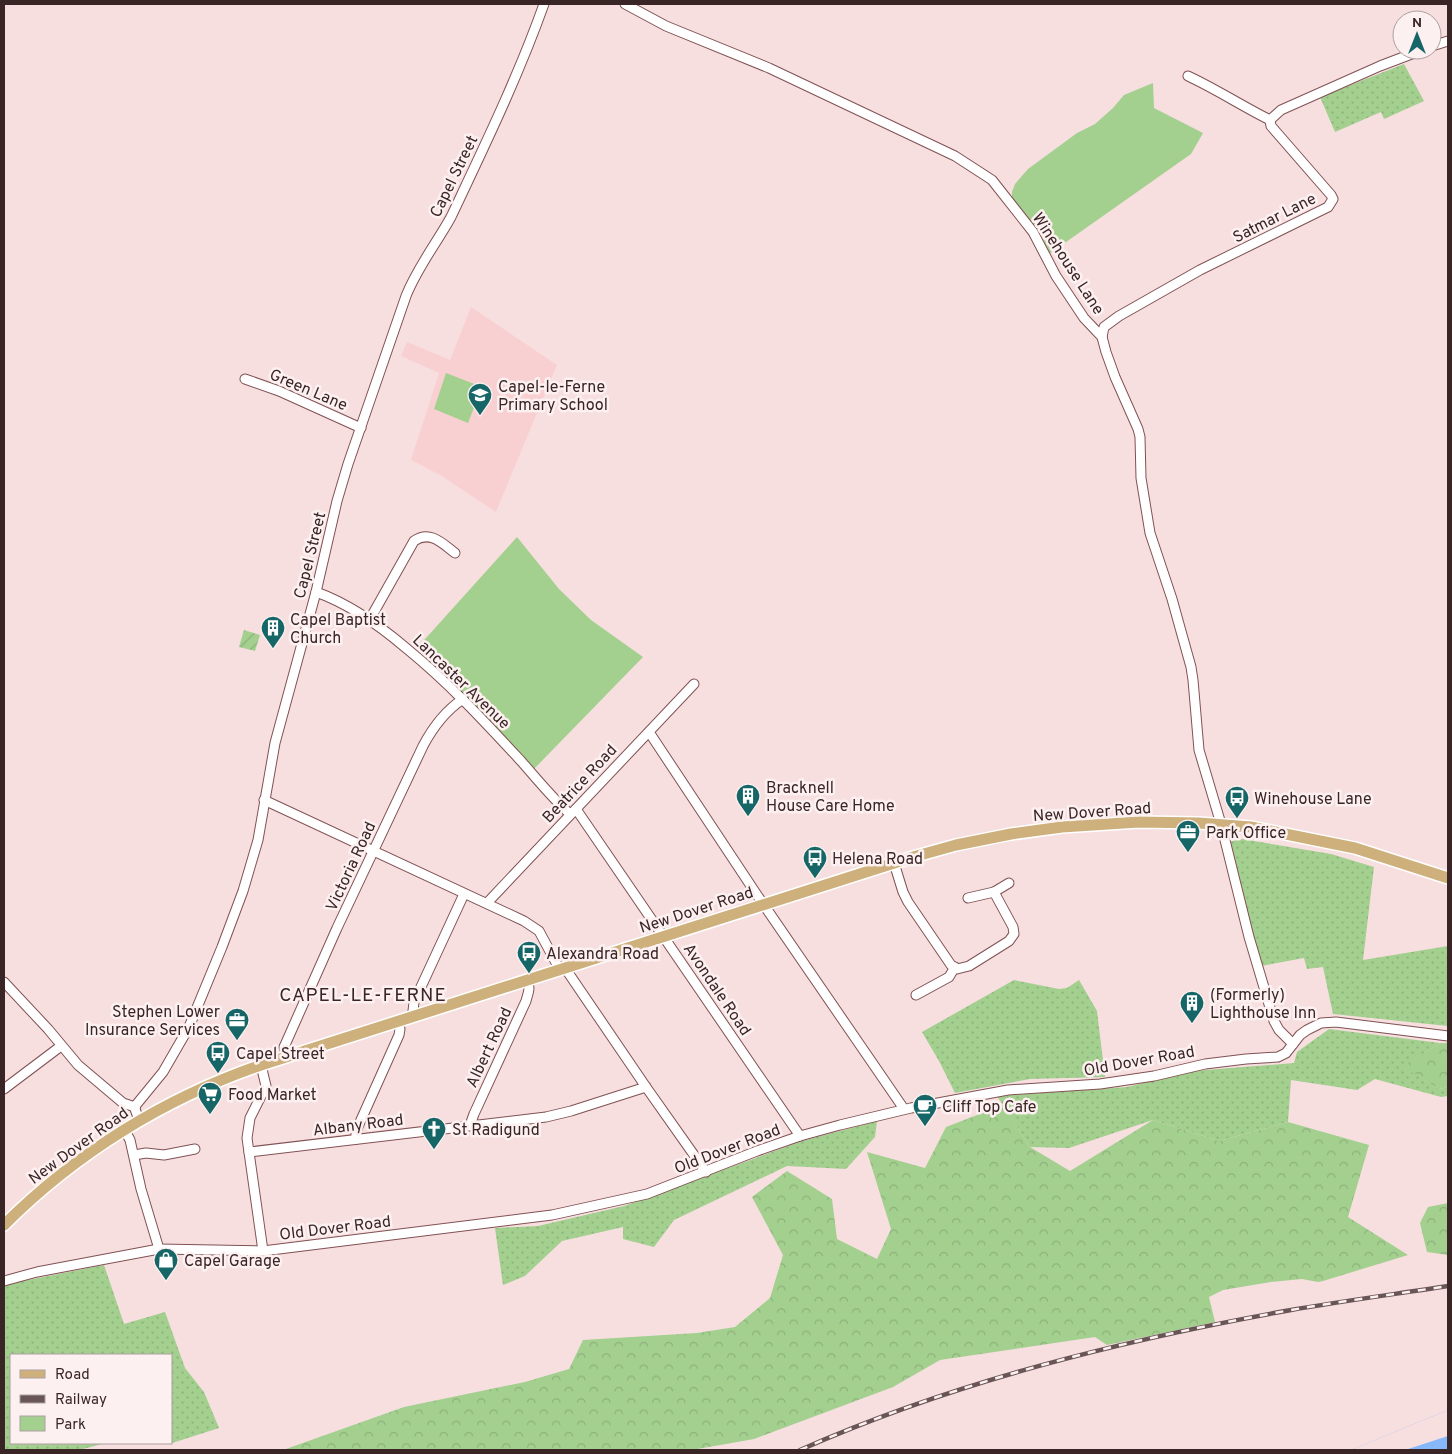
<svg xmlns="http://www.w3.org/2000/svg" width="1452" height="1454" viewBox="0 0 1452 1454" font-family="Overpass,sans-serif">
<defs>
<pattern id="grass-dots" width="8" height="8" patternUnits="userSpaceOnUse" patternTransform="scale(1.25)"><rect width="8" height="8" fill="#a3cf8f"/><path d="M2 2h.1M6 6h.1" fill="none" stroke="#8db27b" stroke-width="1.8" stroke-linecap="round"/></pattern>
<pattern id="forest-crowns" width="20" height="18" patternUnits="userSpaceOnUse" patternTransform="scale(1.25)"><rect width="20" height="18" fill="#a3cf8f"/><path d="M2 6a3 3 0 1 1 6 0M12 15a3 3 0 1 1 6 0" fill="none" stroke="#8db27b"/></pattern>
<pattern id="garden-furrows" width="10" height="10" patternUnits="userSpaceOnUse" patternTransform="scale(1.25)"><rect width="10" height="10" fill="#a3cf8f"/><path d="M-1 1l2-2M0 10L10 0M9 11l2-2" fill="none" stroke="#8db27b"/></pattern>
</defs>
<rect width="100%" height="100%" fill="#f7dfe0"/>
<!-- built -->
<path fill="#f8d0d1" d="M471,307L557,365L496,512L440,475L411,460L439,373L401,356L407,342L450,360Z"/>
<!-- grass -->
<g fill="url(#grass-dots)">
<path d="M1404,64L1424,101L1384,119L1381,112L1335,132L1320,97Z"/>
<path d="M1242,839L1331,854L1374,867L1363,960L1448,946V1026L1333,1014L1323,967L1307,969L1304,958L1261,966L1228,842Z"/>
<path d="M1014,980L1059,989L1067,988L1079,980L1097,1011L1105,1077L1030,1079L955,1093L939,1061L922,1032Z"/>
<path d="M1329,1029L1440,1043L1403,1066L1439,1089L1448,1087V1096L1441,1097L1375,1079L1357,1090L1291,1080L1288,1122L1219,1141L1153,1120L1069,1148L1030,1147L997,1096L1127,1087L1192,1071L1294,1063L1297,1052Z"/>
<path d="M877,1121L875,1137L846,1169L787,1166L674,1220L654,1247L623,1239V1227L562,1241L525,1276L503,1285L495,1228L538,1226L624,1206L802,1141Z"/>
<path d="M104,1265L124,1324L165,1312L185,1368L204,1392L219,1428L169,1444L164,1443H171V1355H11V1443H117H106L79,1450H4V1286L23,1281Z"/>
</g>
<!-- forest -->
<g fill="url(#forest-crowns)">
<path d="M1440,1043H1448V1087L1439,1089L1402,1066Z"/>
<path d="M1003,1105L1030,1147L1070,1171L1153,1120L1219,1141L1288,1122L1369,1145L1348,1217L1408,1255L1323,1281L1318,1282L1302,1279L1271,1282L1223,1290L1209,1297L1215,1322L1107,1345L1095,1337L940,1360L893,1387L754,1439L692,1450H283L404,1407L525,1382L569,1369L583,1340L697,1333L735,1327L770,1298L783,1255L752,1197L787,1171L832,1199L837,1239L877,1259L891,1229L867,1152L925,1168L946,1127Z"/>
<path d="M1448,1203V1255L1427,1252L1420,1223L1428,1207Z"/>
</g>
<!-- park -->
<g fill="#a3cf8f">
<path d="M1153,83L1154,108L1203,133L1191,154L1049,254L1042,236L1012,200V192L1015,184L1028,169L1077,133L1095,124L1113,108L1124,95Z"/>
<path d="M446,373L482,387L468,423L434,409Z"/>
<path d="M517,537L559,589L591,620L643,657L532,771L417,648Z"/>
</g>
<!-- garden -->
<path fill="url(#garden-furrows)" d="M244,630L260,635L255,651L239,647Z"/>
<!-- water -->
<path fill="#86b7f9" d="M1448,1410V1450H1351Z"/>
<!-- pier -->
<path fill="#f7dfe0" d="M1448,1410V1436L1405,1450H1351Z"/>
<g fill="none" stroke-linecap="round" stroke-linejoin="round">
<defs>
<g id="minor">
<path d="M625,4L666,26L769,68L955,156L992,180L1033,232L1056,276L1084,318L1102,337L1106,352L1115,377L1138,429L1140,437L1141,478L1150,533L1172,599L1191,667L1193,680L1199,750L1221,824L1249,937L1274,1021L1279,1030L1293,1044"/>
<path d="M1432,46L1448,41"/>
<path d="M1188,76C1216,89 1242,106 1270,120"/>
<path d="M1102,337L1104,327L1119,316L1200,270L1328,207L1333,199L1331,195L1271,126L1270,120L1281,110L1380,66L1422,50"/>
<path d="M245,379L279,391L361,428"/>
<path d="M316,592C350,604 379,625 406,648C448,682 484,721 521,761C537,779 552,798 570,814"/>
<path d="M370,619L414,541C430,530 442,543 455,553"/>
<path d="M649,732L757,895L904,1109"/>
<path d="M264,800L524,921L539,931L560,970"/>
<path d="M576,809L800,1136"/>
<path d="M894,863L903,892L908,902L951,965L957,969L969,966L1009,941L1014,934L1013,927L994,892L968,898"/>
<path d="M994,892L1009,883"/>
<path d="M487,903L694,684"/>
<path d="M565,968L646,1087L706,1172"/>
<path d="M4,982L48,1029L78,1065L123,1103L135,1107"/>
<path d="M916,995L949,977L955,967"/>
<path d="M416,1016L413,1011L414,1002L464,894"/>
<path d="M287,1057L284,1047L285,1045L337,928L423,746C433,727 445,711 463,699"/>
<path d="M261,1065L266,1086L250,1118L247,1138L263,1251"/>
<path d="M4,1089L61,1046"/>
<path d="M139,1120L135,1109L136,1105L163,1072L189,1027L222,947L243,891L258,840L275,743L316,592L337,501L348,464L406,296C417,268 436,244 451,217C484,147 518,77 544,4"/>
<path d="M470,1125L474,1114L526,1001C528,993 531,988 527,981"/>
<path d="M124,1129L130,1140L141,1189L159,1249"/>
<path d="M356,1139V1131L399,1035L400,1029L397,1022"/>
<path d="M249,1152L546,1117L571,1111L646,1087"/>
<path d="M134,1155L146,1153L164,1155L195,1149"/>
<path d="M4,1281L37,1272L159,1249L263,1251L552,1215L647,1194L757,1151L800,1136L840,1125L911,1108L1008,1090L1100,1084L1154,1076L1205,1064L1246,1059L1278,1057L1286,1053L1300,1035L1307,1030L1321,1023L1336,1022L1448,1036"/>
</g>
<path id="major" d="M4,1225C76,1153 165,1098 261,1065L913,857L956,845L1011,834L1062,827L1139,822L1199,823L1251,827L1355,848L1448,878"/>
</defs>
<!-- minor casing -->
<use href="#minor" stroke="#815153" stroke-width="11"/>
<!-- major casing -->
<use href="#major" stroke="#fff" stroke-width="14"/>
<!-- minor -->
<use href="#minor" stroke="#fff" stroke-width="9"/>
<!-- major -->
<use href="#major" stroke="#ceb07d" stroke-width="11"/>
<defs>
<path id="rail" d="M800,1450C956,1381 1123,1340 1291,1310C1343,1301 1396,1294 1448,1286"/>
</defs>
<!-- rail casing -->
<use href="#rail" stroke="#6a5556" stroke-width="4.5"/>
<!-- rail -->
<use href="#rail" stroke="#fcf0f0" stroke-width="2.5" stroke-dasharray="8" stroke-linecap="butt"/>
</g>
<!-- icons -->
<defs>
<symbol id="school-pin" viewBox="-11 -11 22 30"><path d="M0 17L-7.5 6A9.5 9.5 0 1 1 7.5 6Z" fill="#176667" stroke="#fcf0f0"/><path d="M0-5L7-2L0 1L-7-2ZM-4 1L0 2.5L4 1V4Q0 6-4 4Z" fill="#fff"/></symbol>
<symbol id="building-pin" viewBox="-11 -11 22 30"><path d="M0 17L-7.5 6A9.5 9.5 0 1 1 7.5 6Z" fill="#176667" stroke="#fcf0f0"/><path d="M-4-6H4V6H1V3H-1V6H-4ZM-2.5-4.3h1.7v1.8h-1.7ZM.8-4.3h1.7v1.8H.8ZM-2.5-1h1.7V.8h-1.7ZM.8-1h1.7V.8H.8Z" fill="#fff"/></symbol>
<symbol id="bus-pin" viewBox="-11 -11 22 30"><path d="M0 17L-7.5 6A9.5 9.5 0 1 1 7.5 6Z" fill="#176667" stroke="#fcf0f0"/><path d="M-5-6H5V4H4V6H2V4H-2V6H-4V4H-5ZM-3.5-4V0h7V-4ZM-3.5 1.2v1.5H-2V1.2ZM2 1.2v1.5H3.5V1.2Z" fill="#fff"/></symbol>
<symbol id="office-pin" viewBox="-11 -11 22 30"><path d="M0 17L-7.5 6A9.5 9.5 0 1 1 7.5 6Z" fill="#176667" stroke="#fcf0f0"/><path d="M-6-3h4V-5.5h4V-3h4V5H-6ZM-1-4.5V-3h2v-1.5ZM-6 0V1H6V0Z" fill="#fff"/></symbol>
<symbol id="supermarket-pin" viewBox="-11 -11 22 30"><path d="M0 17L-7.5 6A9.5 9.5 0 1 1 7.5 6Z" fill="#176667" stroke="#fcf0f0"/><path d="M-6-5.5h2.5l.6 2H6L4.5 2H-2.5L-4.4-4H-6ZM-1.5 3.2a1.3 1.3 0 1 0 .1 0ZM3 3.2a1.3 1.3 0 1 0 .1 0Z" fill="#fff"/></symbol>
<symbol id="cafe-pin" viewBox="-11 -11 22 30"><path d="M0 17L-7.5 6A9.5 9.5 0 1 1 7.5 6Z" fill="#176667" stroke="#fcf0f0"/><path d="M-5.5-4.5H6V0H3Q3 3.5 0 3.5H-2.5Q-5.5 3.5-5.5 0ZM3-3.2v2h1.7v-2ZM-6 4.5H4V6H-6Z" fill="#fff"/></symbol>
<symbol id="church-pin" viewBox="-11 -11 22 30"><path d="M0 17L-7.5 6A9.5 9.5 0 1 1 7.5 6Z" fill="#176667" stroke="#fcf0f0"/><path d="M-1.2-6h2.4v3.5h3.3v2.4h-3.3V6h-2.4V-.1h-3.3v-2.4h3.3Z" fill="#fff"/></symbol>
<symbol id="shop-pin" viewBox="-11 -11 22 30"><path d="M0 17L-7.5 6A9.5 9.5 0 1 1 7.5 6Z" fill="#176667" stroke="#fcf0f0"/><path d="M-5-2.5h2.3a2.7 3.5 0 0 1 5.4 0H5L5.5 6h-11ZM-1.5-2.5h3a1.5 2.3 0 0 0-3 0Z" fill="#fff"/></symbol>
</defs>
<g fill-rule="evenodd">
<use href="#school-pin" x="466" y="381" width="28" height="38"/>
<use href="#building-pin" x="259" y="614" width="28" height="38"/>
<use href="#building-pin" x="734" y="782" width="28" height="38"/>
<use href="#bus-pin" x="1223" y="784" width="28" height="38"/>
<use href="#office-pin" x="1174" y="818" width="28" height="38"/>
<use href="#bus-pin" x="801" y="844" width="28" height="38"/>
<use href="#bus-pin" x="515" y="939" width="28" height="38"/>
<use href="#building-pin" x="1178" y="989" width="28" height="38"/>
<use href="#office-pin" x="223" y="1006" width="28" height="38"/>
<use href="#bus-pin" x="204" y="1039" width="28" height="38"/>
<use href="#supermarket-pin" x="196" y="1080" width="28" height="38"/>
<use href="#cafe-pin" x="911" y="1092" width="28" height="38"/>
<use href="#church-pin" x="420" y="1115" width="28" height="38"/>
<use href="#shop-pin" x="152" y="1246" width="28" height="38"/>
</g>
<g text-anchor="middle" stroke-width="5" stroke-linejoin="round" paint-order="stroke">
<!-- street labels -->
<g font-size="16" fill="#3a2526" stroke="#fcf0f0">
<text transform="translate(453 176) rotate(-64)" y="6">Capel Street</text>
<text transform="translate(1274 217) rotate(-27)" y="6">Satmar Lane</text>
<text transform="translate(1069 263) rotate(57)" y="6">Winehouse Lane</text>
<text transform="translate(309 389) rotate(23)" y="6">Green Lane</text>
<text transform="translate(309 555) rotate(-76)" y="6">Capel Street</text>
<text transform="translate(462 681) rotate(44)" y="6">Lancaster Avenue</text>
<text transform="translate(579 783) rotate(-47)" y="6">Beatrice Road</text>
<text transform="translate(1092 811) rotate(-4)" y="6">New Dover Road</text>
<text transform="translate(350 866) rotate(-65)" y="6">Victoria Road</text>
<text transform="translate(696 909) rotate(-18)" y="6">New Dover Road</text>
<text transform="translate(718 989) rotate(56)" y="6">Avondale Road</text>
<text transform="translate(488 1047) rotate(-65)" y="6">Albert Road</text>
<text transform="translate(1139 1060) rotate(-10)" y="6">Old Dover Road</text>
<text transform="translate(358 1124) rotate(-7)" y="6">Albany Road</text>
<text transform="translate(78 1145) rotate(-36)" y="6">New Dover Road</text>
<text transform="translate(727 1148) rotate(-21)" y="6">Old Dover Road</text>
<text transform="translate(335 1227) rotate(-7)" y="6">Old Dover Road</text>
</g>
<!-- poi labels -->
<g font-size="16" fill="#3a2526" stroke="#fcf0f0" text-anchor="start">
<text x="498" y="392">Capel-le-Ferne<tspan x="498" dy="18">Primary School</tspan></text>
<text x="290" y="625">Capel Baptist<tspan x="290" dy="18">Church</tspan></text>
<text x="766" y="793">Bracknell<tspan x="766" dy="18">House Care Home</tspan></text>
<text x="1254" y="804">Winehouse Lane</text>
<text x="1206" y="838">Park Office</text>
<text x="832" y="864">Helena Road</text>
<text x="546" y="959">Alexandra Road</text>
<text x="1210" y="1000">(Formerly)<tspan x="1210" dy="18">Lighthouse Inn</tspan></text>
<text x="220" y="1017" text-anchor="end">Stephen Lower<tspan x="220" dy="18">Insurance Services</tspan></text>
<text x="236" y="1059">Capel Street</text>
<text x="228" y="1100">Food Market</text>
<text x="942" y="1112">Cliff Top Cafe</text>
<text x="452" y="1135">St Radigund</text>
<text x="184" y="1266">Capel Garage</text>
</g>
<!-- quarter labels -->
<g font-size="19" letter-spacing="1" fill="#3a2526" stroke="#fcf0f0">
<text x="363" y="1001">CAPEL-LE-FERNE</text>
</g>
</g>
<!-- border -->
<rect width="1452" height="1454" fill="none" stroke="#3a2526" stroke-width="10"/>
<!-- legend -->
<rect x="10" y="1354" width="162" height="90" fill="#fcf0f0" stroke="#ae9f9f"/>
<rect x="20" y="1370" width="25" height="8" fill="#ceb07d" stroke="#ae9f9f"/>
<text x="55" y="1379" font-size="15" fill="#3a2526">Road</text>
<rect x="20" y="1395" width="25" height="8" fill="#6a5556" stroke="#ae9f9f"/>
<text x="55" y="1404" font-size="15" fill="#3a2526">Railway</text>
<rect x="20" y="1416" width="25" height="15" fill="#a3cf8f" stroke="#ae9f9f"/>
<text x="55" y="1429" font-size="15" fill="#3a2526">Park</text>
<!-- north arrow -->
<g transform="translate(1417 35)"><circle r="24" fill="#fcf0f0" stroke="#ae9f9f"/>
<path d="M0-4L9 19L0 12L-9 19Z" fill="#176667"/>
<text y="-8" font-size="14" font-weight="bold" text-anchor="middle" fill="#3a2526">N</text>
</g>
</svg>
